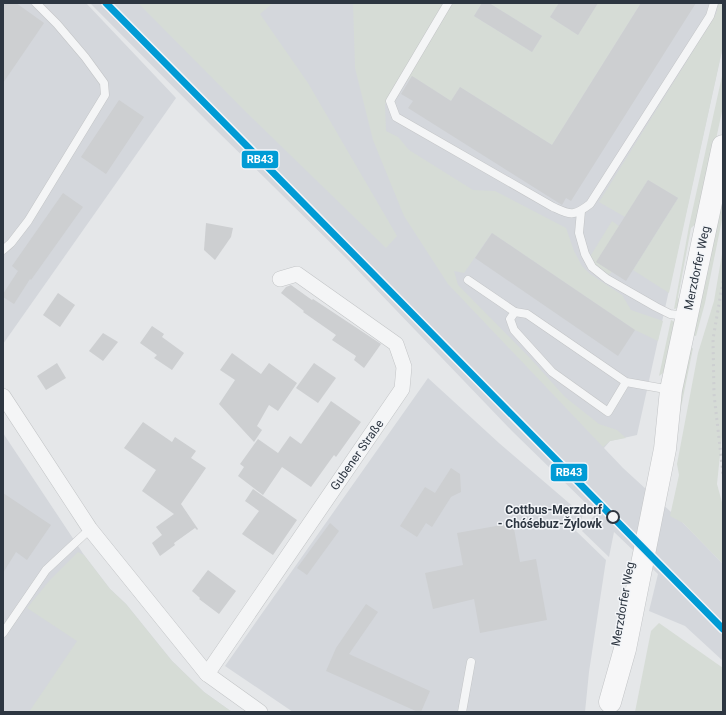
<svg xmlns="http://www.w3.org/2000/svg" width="726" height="715" viewBox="0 0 726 715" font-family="Roboto,sans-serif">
<rect width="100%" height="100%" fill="#e5e7e9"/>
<!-- built -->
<g fill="#d4d7dc">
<path d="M3,3H86L176,98L3,344Z"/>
<path d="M90,3H723V46L637,435L610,441L604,448L623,468L683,523L723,564V661L685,626L649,611L658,574L614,532L609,557L582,531L596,513L512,431L348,260L211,125Z"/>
<path d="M428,378L499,443L583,515L576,531L606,560L589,672L585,712H293L225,666Z"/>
<path d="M3,433L84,555L110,589L126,604L172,661L204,692L232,712H3Z"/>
</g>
<!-- green -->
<g fill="#d6dcd6">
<path d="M138,3H273L260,14L308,83L397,236L386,248L247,113Z"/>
<path d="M353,3H482L474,16L532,52L542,36L489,3H559L550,17L578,35L598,3H641L552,145L460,87L451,101L412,76L385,104L386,131L398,137L409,150L473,190L495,191L566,228L574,251L582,266L590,274L622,295L631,310L663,321L658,341L635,330L492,233L464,273L454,271L458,285L530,358L565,397L599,424L617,430L626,438L610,441L603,447L448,284L404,216L373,140L355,68Z"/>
<path d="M719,3H723V46L669,293L633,270L678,198L648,180L625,217L599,202L705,32L716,14Z"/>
<path d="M722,76L723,107L698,222L691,228L678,297L681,307L674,309L689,226Z"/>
<path d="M723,189V215L705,303L696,336L692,335Z"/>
<path d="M612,221L619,226L612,272L608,275L592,263L591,255Z"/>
<path d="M723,248V426L717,484L723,506V564L683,523L670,516L679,475L677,464L698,353L714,301Z"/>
<path d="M671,320L678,324L663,373L659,376Z"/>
<path d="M693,348L673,447L677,418L690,349Z"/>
<path d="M78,552L84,555L110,589L126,604L172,661L204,692L232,712H29L77,641L27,608L50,580Z"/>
<path d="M659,623L723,668V712H635L651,631Z"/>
</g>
<!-- building -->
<g fill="#cdcfd1">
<path d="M3,3H16L44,23L3,83Z"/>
<path d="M482,3H489L542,36L532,52L474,16Z"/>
<path d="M559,3H598L578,35L550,17Z"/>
<path d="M641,3H696L571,201L566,198L562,205L408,108L413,101L401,94L412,76L451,101L460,87L552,145Z"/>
<path d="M119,100L144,117L106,174L81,157Z"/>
<path d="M648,180L678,198L626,281L596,262Z"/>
<path d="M63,193L83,207L31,280L30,279L14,304L3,297V294L18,271L12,266Z"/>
<path d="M206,223L233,228L231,237L215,260L204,250Z"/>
<path d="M492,233L635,330L618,356L475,258Z"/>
<path d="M291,285L312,300L313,299L381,344L364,368L354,360L356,356L332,340L336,335L303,312L304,311L281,293L286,287Z"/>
<path d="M58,293L75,305L60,327L43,315Z"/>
<path d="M152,326L164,334L162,337L184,353L172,370L154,358L157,355L140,343Z"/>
<path d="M103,333L118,342L103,361L89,351Z"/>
<path d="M232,353L261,374L269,363L297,383L278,411L269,405L257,426L262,430L254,442L219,404L235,380L220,370Z"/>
<path d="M57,363L66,378L46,390L37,376Z"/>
<path d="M314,363L336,378L318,403L296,388Z"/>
<path d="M331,401L361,422L336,457L334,455L311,487L282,467L263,495L238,476L244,467L240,464L258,439L278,453L290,436L301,444Z"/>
<path d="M143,422L172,442L175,437L196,451L191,458L206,468L181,504L198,529L197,530L195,528L174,543L175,545L160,556L152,543L162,535L156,527L174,514L142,491L156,470L124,448Z"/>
<path d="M451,468L460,474L461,492L451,497L432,527L426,523L417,537L400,526L425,487L435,493Z"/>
<path d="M253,489L297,520L273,555L242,534L259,511L245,501Z"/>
<path d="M3,493L51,525L27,560L16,552L3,573Z"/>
<path d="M330,523L339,531L307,575L297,568Z"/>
<path d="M513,523L520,562L536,559L547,620L480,633L474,599L433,609L425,573L463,565L457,533Z"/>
<path d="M208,570L236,591L219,614L199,599L200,598L192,591Z"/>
<path d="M366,604L378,612L349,654L430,691L421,712H418L326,671L336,648Z"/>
</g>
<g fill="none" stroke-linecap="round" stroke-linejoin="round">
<defs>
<g id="lane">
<path d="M448,3L390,101L396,117L553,207C571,215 573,217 590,204L710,16L714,3"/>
<path d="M581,211L579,233L585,254L592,267L607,279L656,307L670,314L685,316"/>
<path d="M3,250L11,243L28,221L105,95L104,83L85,57L57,24L36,3"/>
<path d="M468,280L515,312"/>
<path d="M626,382L608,412L552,372L514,330L510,319L515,312L527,314L626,382L671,390"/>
<path d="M3,633L46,570L90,529"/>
<path d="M462,712L471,662"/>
</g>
<g id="street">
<path d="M3,396L90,529L207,674L260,712"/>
<path d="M207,674L402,389L404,367L396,344L297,274L280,279"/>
</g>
<path id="secondary" d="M610,702L625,649L665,449L671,390L723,146"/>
</defs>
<!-- lane casing -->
<use href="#lane" stroke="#c3c5c7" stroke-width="9"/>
<!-- street casing -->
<use href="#street" stroke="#c3c5c7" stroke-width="16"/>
<!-- secondary casing -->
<use href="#secondary" stroke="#c3c5c7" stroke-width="23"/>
<!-- lane -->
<use href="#lane" stroke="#f4f5f6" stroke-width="8"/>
<!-- street -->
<use href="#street" stroke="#f4f5f6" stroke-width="15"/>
<!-- secondary -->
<use href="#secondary" stroke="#f7f7f8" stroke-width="22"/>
<!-- rail -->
<path stroke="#cdcfd1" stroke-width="3" stroke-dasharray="2 4" stroke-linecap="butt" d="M723,281L713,339L714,394L723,474"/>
<defs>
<path id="rail-1" d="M106,3L723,629"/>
</defs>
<!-- rail-1 casing -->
<use href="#rail-1" stroke="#f3f5f8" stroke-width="10"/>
<!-- rail-1 -->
<use href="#rail-1" stroke="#009bd5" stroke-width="7"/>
</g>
<!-- markers -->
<circle fill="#f3f5f8" stroke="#2d3641" stroke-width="2" cx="613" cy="517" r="6"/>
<g text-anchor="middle" stroke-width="3" stroke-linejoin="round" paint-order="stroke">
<!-- street labels -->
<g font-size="12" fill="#2d3641" stroke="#f3f5f8">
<text transform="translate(697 268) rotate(-78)" y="4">Merzdorfer Weg</text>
<text transform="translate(357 455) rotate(-55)" y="4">Gubener Straße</text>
<text transform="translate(623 604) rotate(-80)" y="4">Merzdorfer Weg</text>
</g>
<!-- stop labels -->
<g font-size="12" font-weight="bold" fill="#2d3641" stroke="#f3f5f8" text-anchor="end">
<text x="602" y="514">Cottbus-Merzdorf<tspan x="602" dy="14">- Chóśebuz-Žylowk</tspan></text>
</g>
</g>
<g stroke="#f3f5f8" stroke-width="1.5">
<rect x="241" y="150" width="38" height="19" rx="4" fill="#009bd5"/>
<rect x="550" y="463" width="38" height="19" rx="4" fill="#009bd5"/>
</g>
<g font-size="11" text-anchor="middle" font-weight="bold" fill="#fff">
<text x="260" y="163">RB43</text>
<text x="569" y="476">RB43</text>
</g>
<!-- border -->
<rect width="726" height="715" fill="none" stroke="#2d3641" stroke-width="8"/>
</svg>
